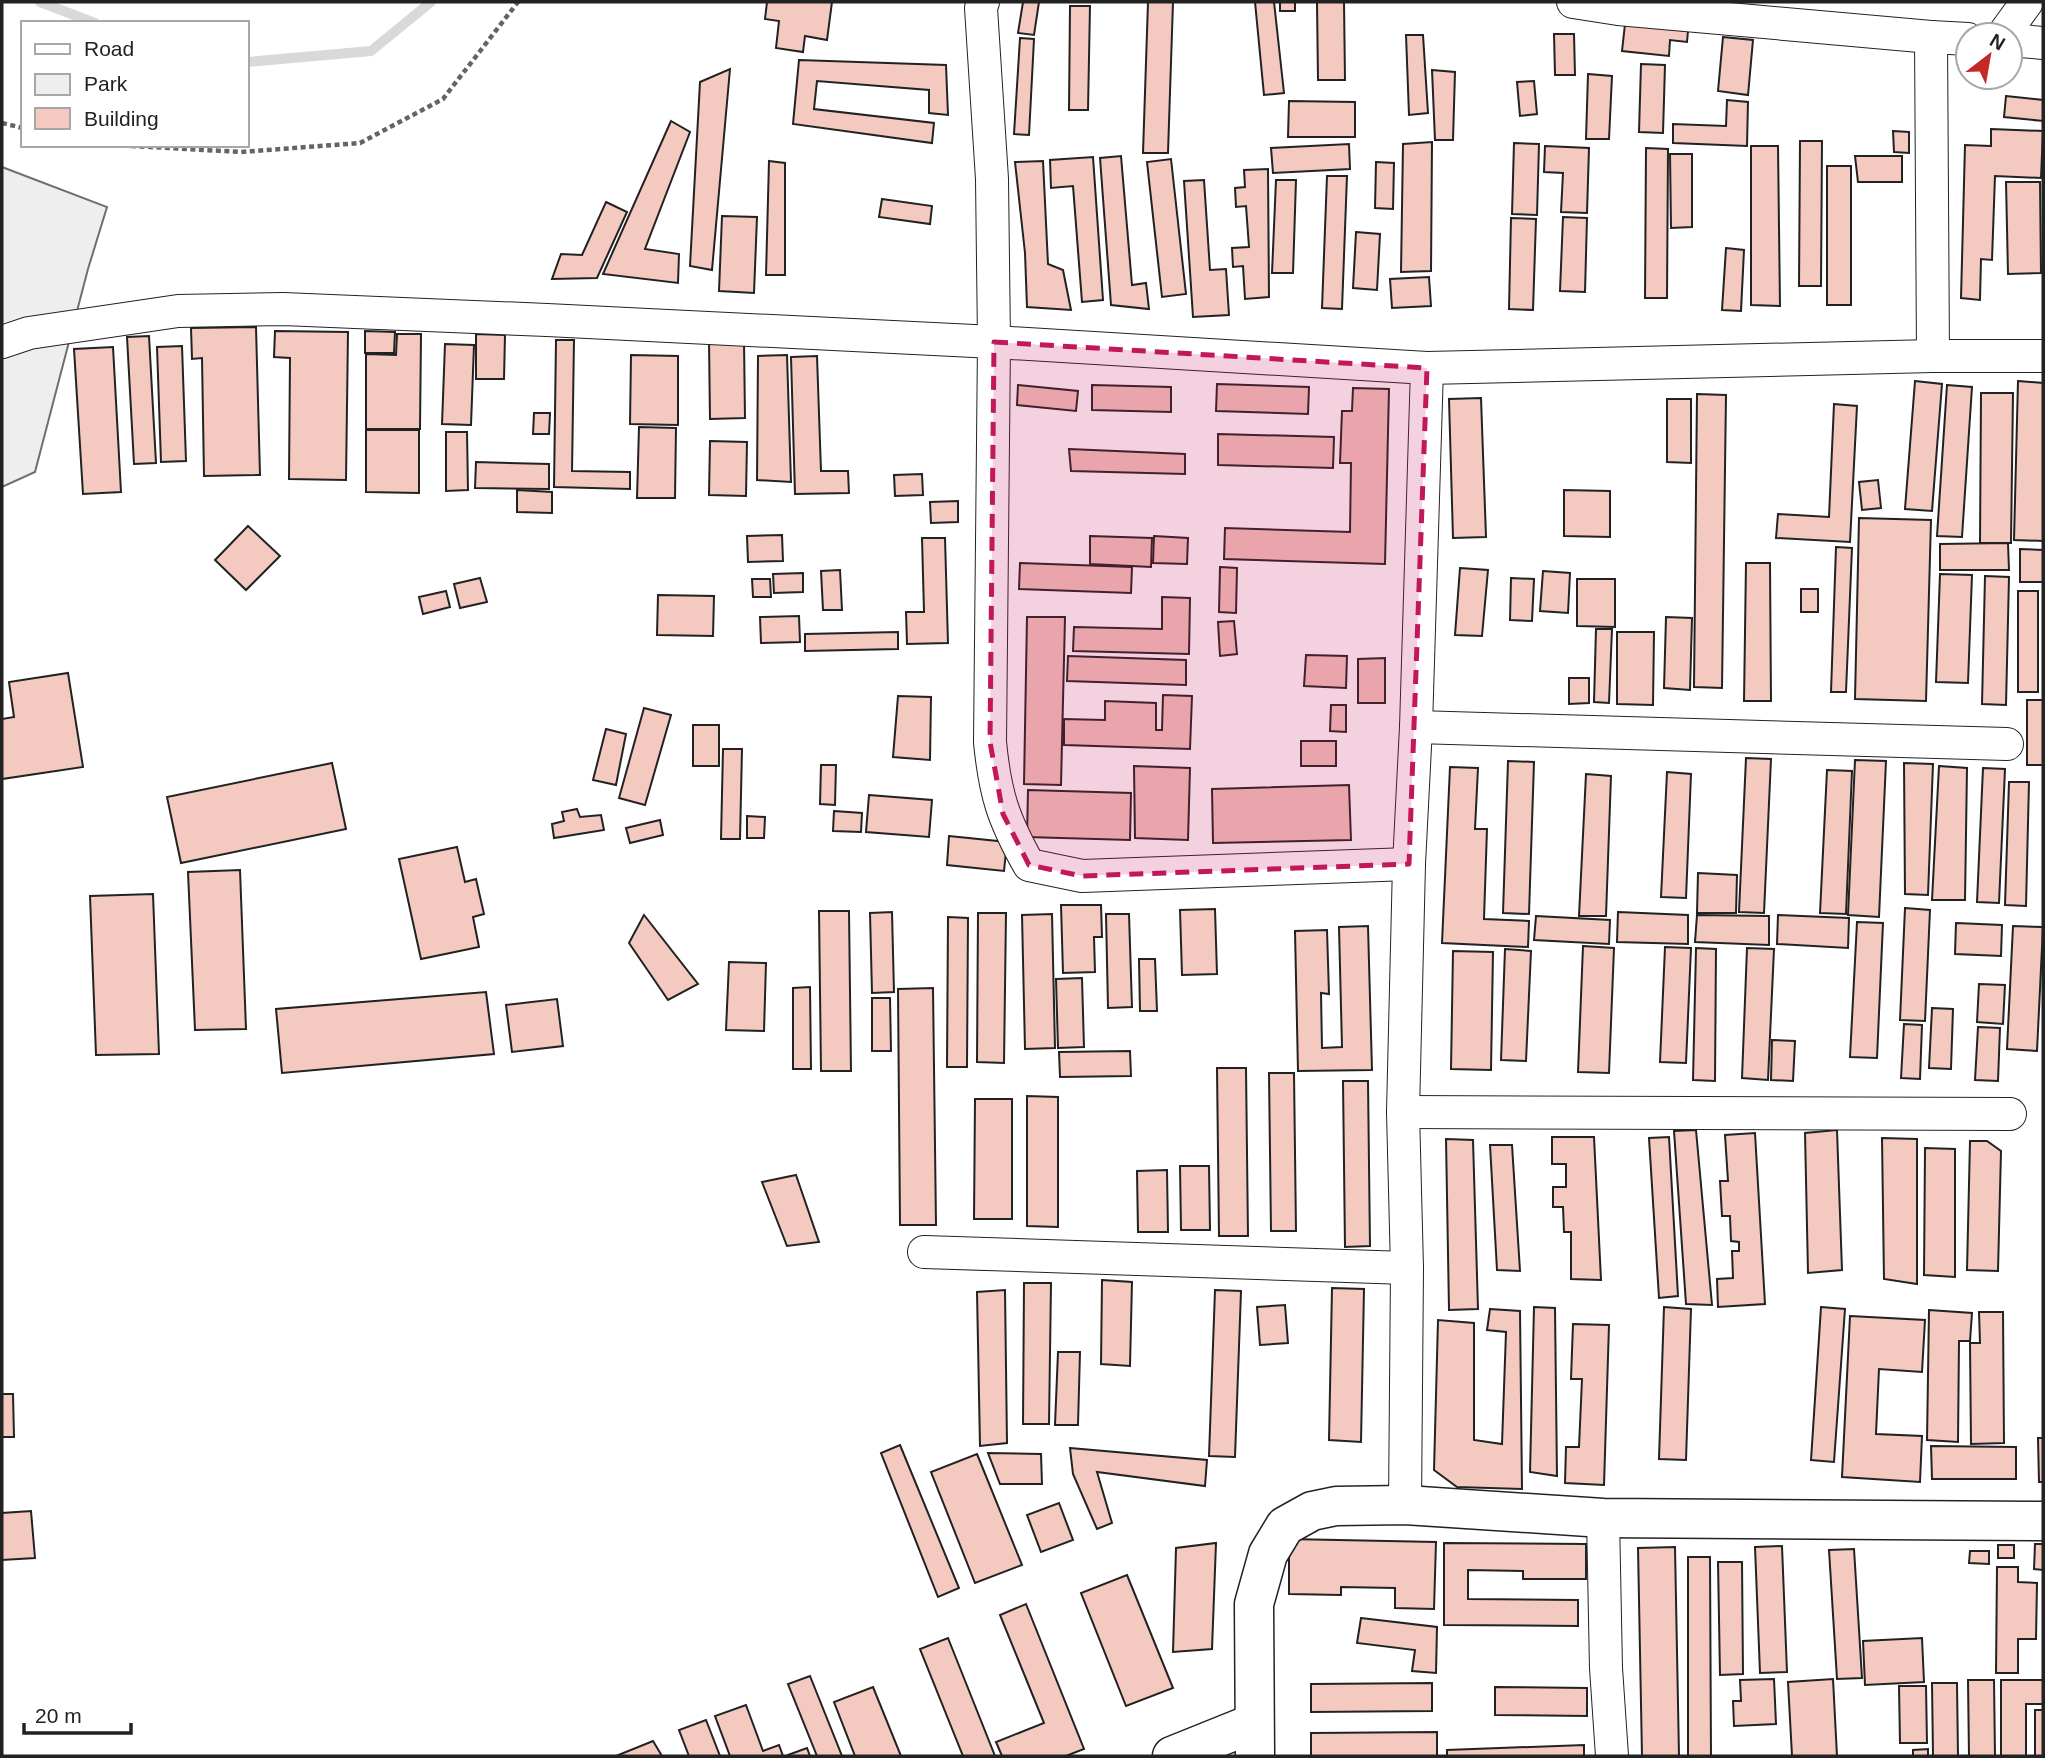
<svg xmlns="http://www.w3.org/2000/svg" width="2045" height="1758" viewBox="0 0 2045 1758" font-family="Arial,sans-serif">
<rect width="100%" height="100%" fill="#fff"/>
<!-- green -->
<path fill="#eee" stroke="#6f6f6f" stroke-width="2" d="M2,167L107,207L88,269L35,472L2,487Z"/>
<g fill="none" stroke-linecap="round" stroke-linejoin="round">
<!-- stream -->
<g stroke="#d9d9d9" stroke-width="10">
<path d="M40,2L95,23"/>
<path d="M247,62L371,51L431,2"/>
</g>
</g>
<!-- building -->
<g fill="#f3c9c0" stroke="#222" stroke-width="2">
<path d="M767,2H832L827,40L805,36L803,52L776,48L779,21L765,19Z"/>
<path d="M1023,2H1039L1034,35L1018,33Z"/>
<path d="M1148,2H1173L1168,153H1143Z"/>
<path d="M1255,2H1274L1284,93L1264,95Z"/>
<rect x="1280" y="2" width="15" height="9"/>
<path d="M1317,2H1344L1345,80H1318Z"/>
<path d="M1070,6H1090L1088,110H1069Z"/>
<path d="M1625,24L1688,31L1687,42L1670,40L1669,56L1622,51Z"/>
<path d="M1554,34H1574L1575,75H1555Z"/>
<path d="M1406,35H1423L1428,113L1409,115Z"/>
<path d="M1723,37L1753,40L1748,95L1718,91Z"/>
<path d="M1020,38L1034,39L1029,135L1014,134Z"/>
<path d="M799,60L946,65L948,115L929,113V90L817,81L814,109L934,123L932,143L793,124Z"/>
<path d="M1641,64L1665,65L1663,133L1639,132Z"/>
<path d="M730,69L712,270L690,266L700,82Z"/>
<path d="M1432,70L1455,72L1453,140H1435Z"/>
<path d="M1588,74L1612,76L1609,139H1586Z"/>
<path d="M1534,81L1537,114L1520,116L1517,82Z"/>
<path d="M2006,96L2043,100V121L2004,117Z"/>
<path d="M1727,100L1748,102L1747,146L1673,143V124L1726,126Z"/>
<path d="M1289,101L1355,102V137H1288Z"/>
<path d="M671,121L690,132L645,249L679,254L678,283L603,274Z"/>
<path d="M1991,129L2043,131L2041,178L1995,176L1992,260L1981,259L1980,300L1961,298L1965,145L1991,146Z"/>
<path d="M1893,131L1909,132V153L1894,152Z"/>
<path d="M1800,141H1822L1821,286H1799Z"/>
<path d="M1432,142L1431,271L1401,272L1403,144Z"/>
<path d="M1514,143L1539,144L1537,215L1512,214Z"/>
<path d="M1349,144L1350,169L1273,173L1271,148Z"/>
<path d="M1545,146L1589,148L1587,213L1561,212L1563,173L1544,172Z"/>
<path d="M1751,146H1778L1780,306L1751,305Z"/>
<path d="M1646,148L1668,149L1667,298H1645Z"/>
<path d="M1670,154H1692V227L1671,228Z"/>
<path d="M1121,156L1132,285L1146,283L1149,309L1111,305L1100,158Z"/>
<path d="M1855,156H1902V182H1858Z"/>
<path d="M1093,157L1103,300L1082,302L1073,186L1051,188L1050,160Z"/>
<path d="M1171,159L1186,294L1162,297L1147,162Z"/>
<path d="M769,161L785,163V275H766Z"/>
<path d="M1043,161L1048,264L1063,270L1071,310L1027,307L1025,253L1015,162Z"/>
<path d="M1376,162L1394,163L1393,209L1375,208Z"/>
<rect x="1827" y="166" width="24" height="139"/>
<path d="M1268,169L1269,297L1245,299L1243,266L1233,267L1232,248L1249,247L1246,206L1236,207L1235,188L1245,187L1244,170Z"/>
<path d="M1327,176H1347L1342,309L1322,308Z"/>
<path d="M1204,180L1210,270L1226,269L1229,315L1193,317L1184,181Z"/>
<path d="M1276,180H1296L1293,273H1272Z"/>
<path d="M2006,182H2040L2041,273L2008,274Z"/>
<path d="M882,199L932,206L930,224L879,217Z"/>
<path d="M606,202L627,212L597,278L552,279L561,254L582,255Z"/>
<path d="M722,216L757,217L754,293L719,291Z"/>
<path d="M1563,217L1587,218L1585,292L1560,291Z"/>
<path d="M1511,218L1536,219L1533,310L1509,309Z"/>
<path d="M1356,232L1380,234L1377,290L1353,288Z"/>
<path d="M1726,248L1744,250L1741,311L1722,310Z"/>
<path d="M1429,277L1431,306L1392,308L1390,279Z"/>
<path d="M256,327L260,475L204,476L202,358L192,359L191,328Z"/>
<path d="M275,331L348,332L346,480L289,479L290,358L274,357Z"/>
<path d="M365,331L395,332L394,353H365Z"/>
<path d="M397,334H421L420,429H366V354L396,355Z"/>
<path d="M476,334L505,335L504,379H476Z"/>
<path d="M149,336L156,463L134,464L127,337Z"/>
<path d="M556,340H574L572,471L630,472V489L554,487Z"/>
<path d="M709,341H744L745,418L710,419Z"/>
<path d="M445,344L474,345L471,425L442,424Z"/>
<path d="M182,346L186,461L161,462L157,347Z"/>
<path d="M113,347L121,492L83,494L74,349Z"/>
<path d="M631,355L678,356V425L630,424Z"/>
<path d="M787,355L791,482L757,480L758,356Z"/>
<path d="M817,356L821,471H848L849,493L795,494L791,357Z"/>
<path d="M1915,381L1942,384L1932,511L1905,509Z"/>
<path d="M2018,381L2043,383V541L2014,540Z"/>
<path d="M1217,384L1309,387L1308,414L1216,411Z"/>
<path d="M1018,385L1078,391L1076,411L1017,405Z"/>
<path d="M1092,385L1171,387V412L1092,410Z"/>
<path d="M1947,385L1972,387L1962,537L1937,536Z"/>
<path d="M1353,388L1389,389L1385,564L1224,559L1225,528L1350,532L1351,463H1340L1342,411H1352Z"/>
<path d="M1981,393H2013L2011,543H1980Z"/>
<path d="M1697,394L1726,395L1722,688L1694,687Z"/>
<path d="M1481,398L1486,537L1453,538L1449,399Z"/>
<path d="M1667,399H1691V463L1667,462Z"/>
<path d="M1834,404L1857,406L1850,542L1776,538L1778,514L1829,517Z"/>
<path d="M534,413H550L549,434H533Z"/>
<path d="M639,427L676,428L675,498H637Z"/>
<path d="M366,430H419V493L366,492Z"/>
<path d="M446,432H467L468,490L446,491Z"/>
<path d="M1218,434L1334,437L1333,468L1218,465Z"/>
<path d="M710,441L747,442L746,496L709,495Z"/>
<path d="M1069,449L1185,454V474L1071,471Z"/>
<path d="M476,462L549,464V489L475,488Z"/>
<path d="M922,474L923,495L895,496L894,475Z"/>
<path d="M1878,480L1881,508L1862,510L1859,482Z"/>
<path d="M517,490L552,492V513L517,512Z"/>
<path d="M1564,490L1610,491V537L1564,536Z"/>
<path d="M958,501V522L931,523L930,502Z"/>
<path d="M1859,518L1931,520L1926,701L1855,699Z"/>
<path d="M248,526L280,556L246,590L215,560Z"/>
<path d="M782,535L783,561L748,562L747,536Z"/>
<path d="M1090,536L1152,538L1151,567L1090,564Z"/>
<path d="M1154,536L1188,538L1187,564L1153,563Z"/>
<path d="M922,538H945L948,643L907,644L906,612H924Z"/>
<path d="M2008,543L2009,570H1940V544Z"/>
<path d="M1836,547L1852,548L1846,692H1831Z"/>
<path d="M2020,549L2043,550V582H2020Z"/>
<path d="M1020,563L1132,567L1131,593L1019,589Z"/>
<path d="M1746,563H1770L1771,701H1744Z"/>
<path d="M1220,567L1237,568L1236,613L1219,612Z"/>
<path d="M1460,568L1488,570L1482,636L1455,635Z"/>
<path d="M840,570L842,610H823L821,571Z"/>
<path d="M1543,571L1570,573L1568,613L1540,611Z"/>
<path d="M803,573V592L774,593L773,574Z"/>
<path d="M1940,574L1972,575L1968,683L1936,682Z"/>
<path d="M1985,576L2009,577L2006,705L1982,704Z"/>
<path d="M480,578L487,602L460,608L454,584Z"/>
<path d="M1511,578L1534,579L1532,621L1510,620Z"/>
<path d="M752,579H770L771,597H753Z"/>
<path d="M1577,579H1615V627L1577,626Z"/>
<rect x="1801" y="589" width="17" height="23"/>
<path d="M446,591L450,607L423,614L419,597Z"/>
<rect x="2018" y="591" width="20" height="101"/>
<path d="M658,595L714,596L713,636L657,635Z"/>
<path d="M1162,597L1190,598L1189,654L1073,651L1074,627L1162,629Z"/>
<path d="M799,616L800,642L761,643L760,617Z"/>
<path d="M1027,617H1065L1061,785L1024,784Z"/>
<path d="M1666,617L1692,618L1690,690L1664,688Z"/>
<path d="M1234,621L1237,654L1220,656L1218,622Z"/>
<path d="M1596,629H1612L1609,703L1594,702Z"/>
<path d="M898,632V649L805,651V634Z"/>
<path d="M1617,632H1654L1653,705L1617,704Z"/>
<path d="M1306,655L1347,656L1346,688L1304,686Z"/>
<path d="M1068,656L1186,660V685L1067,681Z"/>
<path d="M1385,658V703H1358V659Z"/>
<path d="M68,673L83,767L2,779V719L14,717L9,682Z"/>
<path d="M1569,678H1589V703L1569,704Z"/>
<path d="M1163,695L1192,696L1190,749L1064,745V719L1105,720V701L1156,703V730H1162Z"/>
<path d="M898,696L931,697L930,760L893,757Z"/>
<rect x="2027" y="700" width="16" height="65"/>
<path d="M1331,705H1346V732L1330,731Z"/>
<path d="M644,708L671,715L645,805L619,798Z"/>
<rect x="693" y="725" width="26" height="41"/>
<path d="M606,729L626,734L616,785L593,780Z"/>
<rect x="1301" y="741" width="35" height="25"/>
<path d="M723,749H742L740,839H721Z"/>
<path d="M1746,758L1771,759L1764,913L1739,912Z"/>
<path d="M1855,760L1886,761L1879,917L1848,915Z"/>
<path d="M1508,761L1534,762L1529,914L1503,913Z"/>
<path d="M332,763L346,829L181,863L167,797Z"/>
<path d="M1904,763L1933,764L1928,895L1905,894Z"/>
<path d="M821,765H836L835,805L820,804Z"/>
<path d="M1134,766L1190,768L1188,840L1135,838Z"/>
<path d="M1939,766L1967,768L1965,900H1932Z"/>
<path d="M1450,767L1478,768L1475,829H1487L1484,919L1529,921L1528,947L1442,943Z"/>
<path d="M1983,768L2005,769L1999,903L1977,902Z"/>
<path d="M1827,770L1852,771L1846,914L1820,913Z"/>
<path d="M1667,772L1691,774L1686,898L1661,897Z"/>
<path d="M1586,774L1611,776L1606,916H1579Z"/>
<path d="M2009,782H2029L2026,906L2005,905Z"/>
<path d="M1349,785L1351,840L1213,843L1212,789Z"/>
<path d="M1028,790L1131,793L1130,840L1027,837Z"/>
<path d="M869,795L932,800L929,837L866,832Z"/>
<path d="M577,809L580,817L601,815L604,830L554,838L552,824L564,821L562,812Z"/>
<path d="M834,811L862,813L861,832L833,831Z"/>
<path d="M747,816L765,817L764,838H747Z"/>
<path d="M660,820L663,835L630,843L626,828Z"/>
<path d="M949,836L1007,842L1004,871L947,865Z"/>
<path d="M457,847L465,882L476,879L484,914L473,917L479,947L421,959L399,859Z"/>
<path d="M240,870L246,1029L195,1030L188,872Z"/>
<path d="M1698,873L1737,875L1736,913H1697Z"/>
<path d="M153,894L159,1054L96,1055L90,896Z"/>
<path d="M1061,905H1101L1102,937H1094L1095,972L1063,973Z"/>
<path d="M1905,908L1930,910L1925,1021L1900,1020Z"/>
<path d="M1215,909L1217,974L1182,975L1180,910Z"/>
<path d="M819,911H849L851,1071H821Z"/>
<path d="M892,912L894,992L872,993L870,913Z"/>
<path d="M1618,912L1688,915V944L1617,942Z"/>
<path d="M978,913H1006L1004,1063L977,1062Z"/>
<path d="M1052,914L1055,1048L1025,1049L1022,915Z"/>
<path d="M1106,914H1129L1132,1007L1108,1008Z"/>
<path d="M644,915L698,984L668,1000L629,943Z"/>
<path d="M1697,915L1769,916V945L1695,942Z"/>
<path d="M1778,915L1849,918L1848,948L1777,944Z"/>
<path d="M1536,916L1610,920L1609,944L1534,940Z"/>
<path d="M948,917L968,918L967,1067H947Z"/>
<path d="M1857,922L1883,923L1877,1058L1850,1057Z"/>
<path d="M1956,923L2002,925L2001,956L1955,954Z"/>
<path d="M1368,926L1372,1070L1298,1071L1295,931L1327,930L1329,994L1321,993L1322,1048L1342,1047L1339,927Z"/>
<path d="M2013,926L2043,927L2037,1051L2007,1049Z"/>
<path d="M1583,946L1614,948L1609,1073L1578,1072Z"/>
<path d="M1665,947L1691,948L1686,1063L1660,1062Z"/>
<path d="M1696,948L1716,949L1715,1081L1693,1080Z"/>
<path d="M1747,948L1774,949L1768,1080L1742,1078Z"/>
<path d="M1505,949L1531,951L1526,1061L1501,1060Z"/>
<path d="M1453,951L1493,952L1491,1070L1451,1069Z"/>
<path d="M1139,959H1155L1157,1011H1140Z"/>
<path d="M729,962L766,963L764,1031L726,1030Z"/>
<path d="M1082,978L1084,1047L1058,1048L1056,979Z"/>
<path d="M1979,984L2005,985L2003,1024L1977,1022Z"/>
<path d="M810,987L811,1069H793V988Z"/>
<path d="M933,988L936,1225H900L898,989Z"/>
<path d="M486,992L494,1054L282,1073L276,1009Z"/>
<path d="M872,998H890L891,1051H872Z"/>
<path d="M557,999L563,1046L512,1052L506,1005Z"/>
<path d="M1932,1008L1953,1009L1951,1069L1929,1068Z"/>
<path d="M1904,1024L1922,1025L1920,1079L1901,1078Z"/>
<path d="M1978,1027L2000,1028L1998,1081L1975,1080Z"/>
<path d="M1772,1040L1795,1041L1793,1081L1771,1080Z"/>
<path d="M1130,1051L1131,1076L1060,1077L1059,1052Z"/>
<path d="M1217,1068H1246L1248,1236H1219Z"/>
<path d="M1269,1073H1294L1296,1231H1271Z"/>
<path d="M1343,1081H1368L1370,1246L1345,1247Z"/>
<path d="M1027,1096L1058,1097V1227L1027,1226Z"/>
<path d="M975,1099H1012V1219H974Z"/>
<path d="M1696,1130L1712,1305L1686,1304L1674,1131Z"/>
<path d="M1837,1130L1842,1270L1808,1273L1805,1133Z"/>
<path d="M1755,1133L1765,1304L1718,1307L1717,1279L1733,1278L1732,1251H1739V1242L1731,1241L1730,1216H1722L1720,1181H1728L1725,1135Z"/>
<path d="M1552,1137H1594L1601,1280L1571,1279V1232H1564L1563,1207H1553V1187H1566V1164H1552Z"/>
<path d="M1669,1137L1678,1296L1659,1298L1649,1138Z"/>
<path d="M1882,1138L1917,1139V1284L1884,1279Z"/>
<path d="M1446,1139L1473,1140L1478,1309L1449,1310Z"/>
<path d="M1970,1141H1987L2001,1151L1998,1271L1967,1270Z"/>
<path d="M1490,1145H1512L1520,1271L1497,1270Z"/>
<path d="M1925,1148L1955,1149V1277L1924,1275Z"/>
<path d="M1180,1166H1209L1210,1230H1181Z"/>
<path d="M1167,1170L1168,1232H1138L1137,1171Z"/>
<path d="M796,1175L819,1242L787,1246L762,1182Z"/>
<path d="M1102,1280L1132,1282L1130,1366L1101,1364Z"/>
<path d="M1024,1283H1051L1049,1424H1023Z"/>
<path d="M1332,1288L1364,1289L1361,1442L1329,1440Z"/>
<path d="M1005,1290L1007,1443L980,1446L977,1292Z"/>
<path d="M1215,1290L1241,1291L1235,1457L1209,1456Z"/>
<path d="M1285,1305L1288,1343L1260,1345L1257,1307Z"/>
<path d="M1534,1307L1555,1308L1557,1476L1530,1472Z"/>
<path d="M1664,1307L1691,1309L1686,1460L1659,1459Z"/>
<path d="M1821,1307L1845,1309L1834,1462L1811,1460Z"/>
<path d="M1490,1309L1520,1311L1522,1489L1457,1487L1434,1470L1438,1320L1474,1323V1440L1502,1444L1506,1332L1487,1330Z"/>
<path d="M1929,1310L1972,1313L1970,1341H1959L1958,1442L1927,1440Z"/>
<path d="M1979,1312H2003L2004,1443L1971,1444L1970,1343H1980Z"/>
<path d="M1850,1316L1925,1320L1922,1372L1879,1369L1876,1434L1922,1436L1920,1482L1842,1477Z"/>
<path d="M1573,1324L1609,1325L1604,1485L1565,1483L1566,1447H1579L1582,1379H1571Z"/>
<path d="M1058,1352H1080L1078,1425H1055Z"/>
<path d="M2,1394H13L14,1437H2Z"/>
<path d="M2038,1438H2043V1482H2039Z"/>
<path d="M900,1445L959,1588L938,1597L881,1453Z"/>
<path d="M1931,1446L2016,1447V1479H1932Z"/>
<path d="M1070,1448L1207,1460L1205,1486L1097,1472L1112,1523L1097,1529L1073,1474Z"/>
<path d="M988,1453L1041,1454L1042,1484H1000Z"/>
<path d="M977,1454L1022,1565L975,1583L931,1472Z"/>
<path d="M1059,1503L1073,1540L1041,1552L1027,1515Z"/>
<path d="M31,1511L35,1558L2,1560V1513Z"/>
<path d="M1289,1539L1436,1542L1434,1609L1395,1608V1588L1341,1587V1595L1289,1594Z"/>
<path d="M1216,1543L1212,1649L1173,1652L1176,1548Z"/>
<path d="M1444,1543L1586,1544V1579H1523V1571L1468,1570V1599L1578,1600V1626L1444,1625Z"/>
<path d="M2035,1544H2043V1570L2034,1569Z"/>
<rect x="1998" y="1545" width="16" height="13"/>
<path d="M1782,1546L1787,1672L1760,1673L1755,1547Z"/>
<path d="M1675,1547L1679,1756H1642L1638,1548Z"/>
<path d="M1854,1549L1862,1678L1837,1679L1829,1550Z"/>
<path d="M1970,1551H1989V1564L1969,1563Z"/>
<path d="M1688,1557H1710L1711,1756H1688Z"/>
<path d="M1718,1562H1742L1743,1674L1720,1675Z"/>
<path d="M1997,1567H2018V1582L2037,1583L2036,1639H2018V1673H1996Z"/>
<path d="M1127,1575L1173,1688L1126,1706L1081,1593Z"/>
<path d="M1026,1604L1084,1749L1066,1756H1002L996,1742L1044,1723L1000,1615Z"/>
<path d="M1361,1618L1437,1627L1436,1673L1412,1671L1415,1650L1357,1643Z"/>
<path d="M948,1638L995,1756H963L920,1649Z"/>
<path d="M1922,1638L1924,1682L1865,1685L1863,1641Z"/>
<path d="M810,1676L842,1756H817L788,1684Z"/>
<path d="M1774,1679L1776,1724L1734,1726L1733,1701H1741L1740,1680Z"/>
<path d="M1833,1679L1837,1756H1792L1788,1682Z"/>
<path d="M1968,1680H1994L1995,1756H1969Z"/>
<path d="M2001,1680H2043V1704H2026V1756H2001Z"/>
<path d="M1432,1683V1711L1311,1712V1684Z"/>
<path d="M1932,1683H1957L1958,1756H1933Z"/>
<path d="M1899,1686H1926L1927,1743H1900Z"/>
<path d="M873,1687L901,1756H855L834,1702Z"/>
<path d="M1495,1687L1587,1688V1716L1495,1715Z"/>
<path d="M746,1705L763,1751L779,1745L783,1756H730L715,1716Z"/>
<rect x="2035" y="1710" width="8" height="46"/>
<path d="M706,1720L720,1756H689L679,1730Z"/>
<path d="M1437,1732V1756H1311V1733Z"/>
<path d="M653,1741L662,1756H616Z"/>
<path d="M1584,1745V1756H1447V1750Z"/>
<path d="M807,1748L810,1756H789L788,1755Z"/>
<path d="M1928,1749V1756H1913V1750Z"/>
</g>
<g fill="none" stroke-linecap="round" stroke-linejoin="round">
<defs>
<g id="street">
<path d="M983,2L981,8L992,179L994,342L990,742C995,794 1003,819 1029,865L1082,876L1409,864"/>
<path d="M1573,2L1618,9L1931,37"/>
<path d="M2003,35L2027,2"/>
<path d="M2010,40L2043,43"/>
<path d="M2,342L29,333L178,311L283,309L547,320L994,342L1427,368L1933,356H2043"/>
<path d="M1933,356L1931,37L1968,39"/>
<path d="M1416,727L2007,744"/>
<path d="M1403,1112L2010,1114"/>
<path d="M924,1252L1407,1268"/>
<path d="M1405,1505L1407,1268L1403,1112L1409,864L1416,727L1427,368"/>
<path d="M1603,1518L1606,1668L1612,1756"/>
</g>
<g id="secondary">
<path d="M1172,1756L1254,1723"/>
<path d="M1255,1756L1254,1604L1268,1554L1285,1526L1312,1511L1336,1506L1405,1505L1603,1518L2043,1521"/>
</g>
</defs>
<!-- street casing -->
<use href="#street" stroke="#222" stroke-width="34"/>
<!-- secondary casing -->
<use href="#secondary" stroke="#222" stroke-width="41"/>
<!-- path -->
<g stroke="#646464" stroke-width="4.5" stroke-dasharray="5 3.5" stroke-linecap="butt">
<path d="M2,123L23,128"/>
<path d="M114,145L241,152L360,143L443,99L518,2"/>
</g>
<!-- street -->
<use href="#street" stroke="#fff" stroke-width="32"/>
<!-- secondary -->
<use href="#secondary" stroke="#fff" stroke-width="38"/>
</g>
<!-- marked area -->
<path fill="#c2185b" fill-opacity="0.2" stroke="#c2185b" stroke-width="5" stroke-dasharray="14 9" stroke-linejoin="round" d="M994,342L1427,368L1409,864L1082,876L1029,865L1003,814L990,742Z"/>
<!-- border -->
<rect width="2045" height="1758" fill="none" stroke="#222222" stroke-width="7"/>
<!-- legend -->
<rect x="21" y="21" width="228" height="126" fill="#ffffff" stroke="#a7a7a7" stroke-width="2"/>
<rect x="35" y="44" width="35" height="10" fill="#ffffff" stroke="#a7a7a7" stroke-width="2"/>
<text x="84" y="56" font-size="21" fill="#222222">Road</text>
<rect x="35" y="74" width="35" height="21" fill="#eeeeee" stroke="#a7a7a7" stroke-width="2"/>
<text x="84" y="91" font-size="21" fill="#222222">Park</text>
<rect x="35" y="108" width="35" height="21" fill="#f3c9c0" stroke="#a7a7a7" stroke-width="2"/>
<text x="84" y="126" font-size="21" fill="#222222">Building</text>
<!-- north arrow -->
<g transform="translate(1989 56) rotate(31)"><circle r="33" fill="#ffffff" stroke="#a7a7a7" stroke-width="2"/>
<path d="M0-5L12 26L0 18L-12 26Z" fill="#c62828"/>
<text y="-10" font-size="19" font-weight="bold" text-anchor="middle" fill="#222222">N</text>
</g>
<!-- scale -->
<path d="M24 1723v10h107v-10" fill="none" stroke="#222222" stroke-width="3.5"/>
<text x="35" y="1723" font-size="21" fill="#222222" stroke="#ffffff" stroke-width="5" paint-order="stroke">20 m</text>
</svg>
